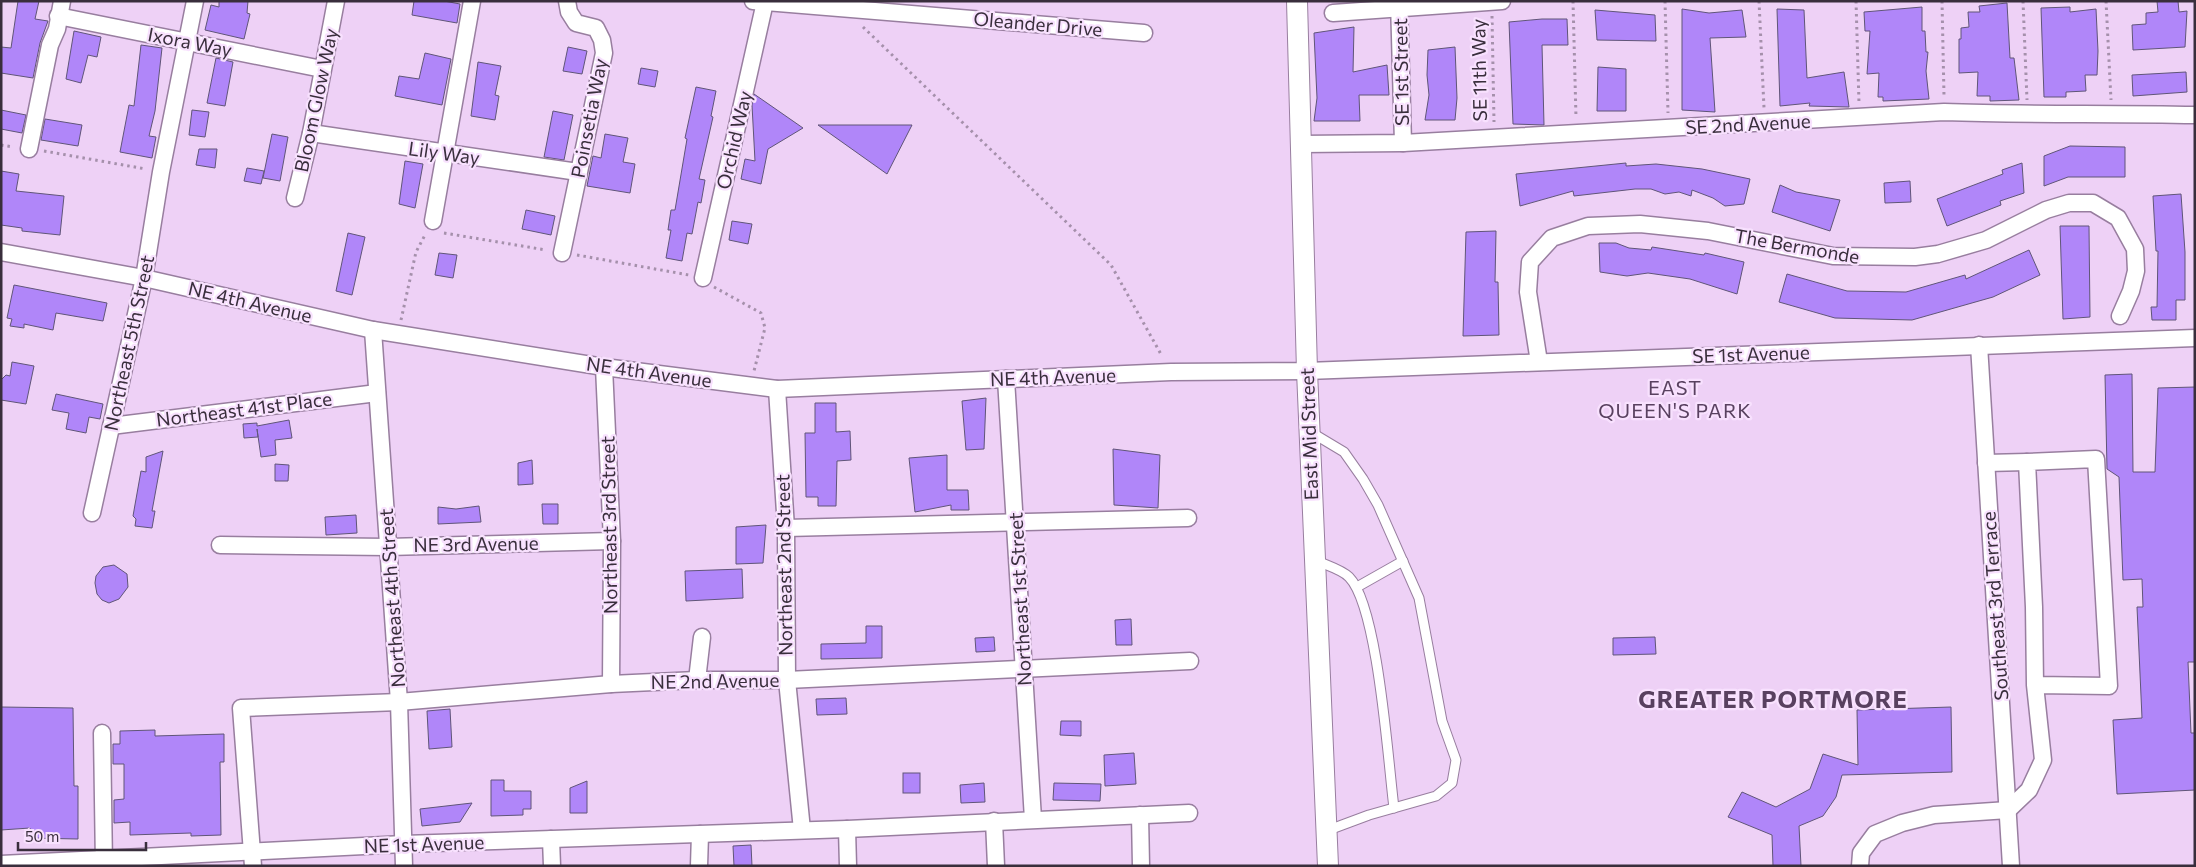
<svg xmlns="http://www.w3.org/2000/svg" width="2196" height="867" viewBox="0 0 2196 867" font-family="Commissioner,sans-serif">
<rect width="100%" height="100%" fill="#eed1f6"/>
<!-- building -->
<g fill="#b086f9" stroke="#605578">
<path d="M18,1H39L35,19L48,21L40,43L33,78L1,73V47L11,48Z"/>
<path d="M219,1H248L247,13L250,14L244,39L205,30L211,5L219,7Z"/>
<path d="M414,1H444L460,4L457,23L412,15Z"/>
<path d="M2157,1H2178L2179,12L2187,11L2185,47L2133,50L2132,25L2146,24V13L2158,12Z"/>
<path d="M2007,3L2010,58H2014L2019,100L1990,101V96H1977L1978,72L1959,73V39H1961V28L1969,27L1968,12H1980L1979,6Z"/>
<path d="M1922,7V31H1925L1926,52H1928L1926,71L1929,99L1883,101V97H1878L1879,73L1867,74L1870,31H1865L1864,12Z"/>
<path d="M2070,7V12L2096,9L2098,51L2097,75H2085L2086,91L2066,92V97H2044L2041,8Z"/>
<path d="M1682,9L1709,13L1742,10L1746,37L1710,38L1715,112L1682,110Z"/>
<path d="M1777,9L1804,10L1807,78L1844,72L1849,107L1809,106L1810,103L1780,106Z"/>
<path d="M1595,10L1655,15L1656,41L1597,40Z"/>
<path d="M1542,19H1567L1568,45H1542L1544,125L1513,124L1509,22Z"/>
<path d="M1354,27L1353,72L1387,65L1389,95H1359L1360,121H1314L1317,98L1314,33Z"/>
<path d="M74,31L101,37L97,57L88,55L81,83L66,79Z"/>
<path d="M141,45L162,48L155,111L149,136L156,137L152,158L120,152L129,105L134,106Z"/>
<path d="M568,47L587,51L582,74L563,71Z"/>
<path d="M1455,47L1457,98L1455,120H1425L1429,95L1427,75L1428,50Z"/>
<path d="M425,53L451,59L442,105L395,96L399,76L419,79Z"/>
<path d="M216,58L233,62L225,106L207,103Z"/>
<path d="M478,62L501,66L495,95L499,96L495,120L471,116Z"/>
<path d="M1598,67L1626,69V111H1597Z"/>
<path d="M641,68L658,71L655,87L638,84Z"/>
<path d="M2186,72L2187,92L2133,96L2132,75Z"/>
<path d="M696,87L716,91L711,116L713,117L699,179L705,180L701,203L698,202L692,234L687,233L682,261L666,258L671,230H668L671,210H675L687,139L685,138Z"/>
<path d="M754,94L803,128L768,149L761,184L741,179L745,159L755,161L752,105Z"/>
<path d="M1,110L26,115L22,133L1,129Z"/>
<path d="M192,110L209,112L205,137L189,135Z"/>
<path d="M553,111L573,115L564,160L544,157Z"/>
<path d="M45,119L82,125L78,146L41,140Z"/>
<path d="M818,125H912L887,174Z"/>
<path d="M272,134L288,137L280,181L263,178Z"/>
<path d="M605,134L628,138L623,162L635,164L630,193L587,186L593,156L601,158Z"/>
<path d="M2070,146L2125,147V177H2068L2044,186V156Z"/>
<path d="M199,149H217L215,168L196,165Z"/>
<path d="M405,161L423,164L415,208L399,204Z"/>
<path d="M1626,163V166L1656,164L1702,169L1750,179L1744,204L1725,206L1713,198L1692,190L1691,196L1679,192L1665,194L1651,189H1635L1574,196L1573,191L1520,206L1516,174Z"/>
<path d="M2022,163L2024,193L2000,201L2001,205L1947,226L1937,199L2003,174L2002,170Z"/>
<path d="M247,168L264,171L261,184L244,181Z"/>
<path d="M1,171L19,174L16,191L64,196L60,235L22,231V228L1,225Z"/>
<path d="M1910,181L1911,202L1885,203L1884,183Z"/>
<path d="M1780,185L1796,192L1840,200L1830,231L1772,212Z"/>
<path d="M2181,194L2185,252V300H2176V320H2152L2151,307H2157L2158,251H2156L2153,196Z"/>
<path d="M526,210L555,216L551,235L522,229Z"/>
<path d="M732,221L752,224L748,244L729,240Z"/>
<path d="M2060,226H2089L2090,317L2063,319Z"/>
<path d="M1496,231L1495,282H1498L1499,335L1463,336L1466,232Z"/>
<path d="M348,233L365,237L352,295L336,291Z"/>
<path d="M1599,243H1616L1629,248L1651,250L1652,247L1704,255L1705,253L1744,262L1737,294L1690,279L1648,273L1627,276L1600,272Z"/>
<path d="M2029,250L2040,275L1993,297L1912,320L1835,318L1779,302L1787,274L1847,291L1906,292L1965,275L1966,279Z"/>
<path d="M439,253L457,255L453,278L435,275Z"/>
<path d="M14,285L107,303L103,321L56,313L53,330L24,324V328L10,326L12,319L7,318Z"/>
<path d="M12,362L34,366L26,404L1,400V380L6,375L10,376Z"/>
<path d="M2132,374L2133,472H2155L2158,388L2195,387V662H2188L2191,733H2195V790L2117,794L2113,720L2142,718L2137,607H2143L2142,579L2123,580L2119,477L2107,469L2105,375Z"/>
<path d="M56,394L103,404L100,419L89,417L86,433L66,429L69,413L52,410Z"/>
<path d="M986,398L984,449L966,450L962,401Z"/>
<path d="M815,403H836V432L850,431L851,460L837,461L836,506H818V497H806L805,433H815Z"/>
<path d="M289,420L292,438L275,440L276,455L261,457L257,429L258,437L244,438L243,424L257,423V426Z"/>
<path d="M1113,449L1160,455L1158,508L1114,505Z"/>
<path d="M163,451L152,511H155L152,528L135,526L136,519L133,516L141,471L146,472V457Z"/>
<path d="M947,455V490H968L969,510H951V505L915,512L909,458Z"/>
<path d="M532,460L533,484L518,485V463Z"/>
<path d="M275,464L289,465L288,481H275Z"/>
<path d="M542,504H558V524H543Z"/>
<path d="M479,506L481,522L438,524V507L456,509Z"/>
<path d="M356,515L357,533L326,535L325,517Z"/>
<path d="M766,525L763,563L736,564V527Z"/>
<path d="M114,565L127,574L128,587L119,599L109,603L102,600L97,594L95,583L96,576L103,567Z"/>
<path d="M742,569L743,598L686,601L685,571Z"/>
<path d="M1131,619L1132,645H1116L1115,620Z"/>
<path d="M866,626H882V658L821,659V644L866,643Z"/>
<path d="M994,637L995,651L976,652L975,638Z"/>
<path d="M1655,637L1656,654L1613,655V638Z"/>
<path d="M846,698L847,714L817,715L816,699Z"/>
<path d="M1,707L73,708L74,786H78V839L30,838V828L1,830Z"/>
<path d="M1951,707L1952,772L1842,775L1836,797L1823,816L1799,826L1801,866H1773L1772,835L1728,817L1742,792L1776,807L1810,789L1823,754L1858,765L1857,710Z"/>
<path d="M450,709L452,747L429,749L427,711Z"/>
<path d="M1061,721H1081V736L1060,735Z"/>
<path d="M155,730V736L224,734V762H220L221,835L191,836V833L130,835V822L114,823V800L124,799V764H113V744H120V731Z"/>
<path d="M1134,753L1136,784L1105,786L1104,755Z"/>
<rect x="903" y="773" width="17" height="20"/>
<path d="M491,780H504V791H531V809H523V815L491,816Z"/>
<path d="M587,781V813H570V788Z"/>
<path d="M984,783L985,802L961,803L960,785Z"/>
<path d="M1054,783L1101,784L1100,801L1053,800Z"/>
<path d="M472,803L460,822L422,826L420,809Z"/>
<path d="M751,845L752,866H734L733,846Z"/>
</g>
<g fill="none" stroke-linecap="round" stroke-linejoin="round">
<defs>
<g id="service">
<path d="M1309,431L1344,452L1363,479L1378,505L1419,598L1442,721L1456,760L1452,783L1436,796L1369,815L1326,831"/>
<path d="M1315,560C1325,565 1341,569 1349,577C1378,606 1388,761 1394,808"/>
<path d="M1357,587L1403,561"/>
</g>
<g id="minor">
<path d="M753,1L1144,33"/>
<path d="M1399,1L1403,143"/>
<path d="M1333,13L1502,1"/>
<path d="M58,16L322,69"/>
<path d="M311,133L578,172"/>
<path d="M1301,144L1403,143L1944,112C2028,115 2111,113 2195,115"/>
<path d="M29,149L50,45L57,29L62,1"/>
<path d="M295,198L311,133L336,1"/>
<path d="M433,221L472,1"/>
<path d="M1,252L144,278L373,330L604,367L777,389L1171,372L1307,371L2195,338"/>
<path d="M562,253L604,53L602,40L596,28L576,23L569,12L567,1"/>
<path d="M703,278L765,2L769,1"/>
<path d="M373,330L399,702L404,866"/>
<path d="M1979,345L2011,866"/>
<path d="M1539,362L1528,292L1530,262L1552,238L1588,226L1640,224L1708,231L1833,256L1915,257L1938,254L1986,240L2046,210L2069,203H2093L2118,218L2135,249L2136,271L2131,291L2120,316"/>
<path d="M604,367L612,541L611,684"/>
<path d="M1006,379L1033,819"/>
<path d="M777,389L786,528L787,680L802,830"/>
<path d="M111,426L377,393"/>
<path d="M1986,463L2027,462"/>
<path d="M92,513L144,278L161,172L195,1"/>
<path d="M786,528L1188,518"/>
<path d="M220,545L388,547L612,541"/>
<path d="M697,680L702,637"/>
<path d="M102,733L104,866"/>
<path d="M1140,815L1141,866"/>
<path d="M994,821L996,866"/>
<path d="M847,829L848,866"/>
<path d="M551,839L552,866"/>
<path d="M1,864L404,844L847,829L1189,813"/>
<path d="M253,866L241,708L399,702L611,684L697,680H787L1190,661"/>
<path d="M699,866L700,834"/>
<path d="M1860,866L1861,853L1875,834L1902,823L1934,815L2008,810L2029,790L2043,760L2035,685L2034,607L2027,462L2096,459L2109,686L2035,685"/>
</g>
<path id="tertiary" d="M1297,1L1307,371L1328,866"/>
</defs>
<!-- service casing -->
<use href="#service" stroke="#987e9f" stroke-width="11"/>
<!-- minor casing -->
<use href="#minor" stroke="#987e9f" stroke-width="19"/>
<!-- tertiary casing -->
<use href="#tertiary" stroke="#987e9f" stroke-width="22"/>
<!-- path -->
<g stroke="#a590ab" stroke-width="3" stroke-dasharray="2.5 4" stroke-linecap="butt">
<path d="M1573,1L1576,118"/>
<path d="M1665,1L1668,113"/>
<path d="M1759,1L1764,108"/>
<path d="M1856,1L1859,103"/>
<path d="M1942,1L1944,96"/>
<path d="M2023,1L2027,100"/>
<path d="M2106,1L2111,100"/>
<path d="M1492,16L1494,122"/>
<path d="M863,27L1111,265L1162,356"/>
<path d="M1,145L13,147"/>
<path d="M44,151L146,169"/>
<path d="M444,233L546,250"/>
<path d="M577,255L689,275"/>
<path d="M714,287L761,313L765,328L754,371"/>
<path d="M401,320L416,252L425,235"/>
</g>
<!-- service -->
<use href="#service" stroke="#fff" stroke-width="9"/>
<!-- minor -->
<use href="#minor" stroke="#fff" stroke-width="16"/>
<!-- tertiary -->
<use href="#tertiary" stroke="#fff" stroke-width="20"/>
</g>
<g text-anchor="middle" stroke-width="4.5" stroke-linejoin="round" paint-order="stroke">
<!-- street labels -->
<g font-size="19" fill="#392e3c" stroke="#f8e1fe">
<text transform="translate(1038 24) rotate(5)" y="7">Oleander Drive</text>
<text transform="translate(190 42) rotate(11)" y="7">Ixora Way</text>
<text transform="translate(1479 70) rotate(-91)" y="7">SE 11th Way</text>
<text transform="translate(1401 72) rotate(-91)" y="7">SE 1st Street</text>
<text transform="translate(316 100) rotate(-78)" y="7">Bloom Glow Way</text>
<text transform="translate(589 118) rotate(-79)" y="7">Poinsetia Way</text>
<text transform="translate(1748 124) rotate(-3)" y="7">SE 2nd Avenue</text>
<text transform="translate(734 140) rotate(-77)" y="7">Orchid Way</text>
<text transform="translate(444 153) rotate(8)" y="7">Lily Way</text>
<text transform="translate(1797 246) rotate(10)" y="7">The Bermonde</text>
<text transform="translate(250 302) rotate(13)" y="7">NE 4th Avenue</text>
<text transform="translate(129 343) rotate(-78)" y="7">Northeast 5th Street</text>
<text transform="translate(1751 354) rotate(-2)" y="7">SE 1st Avenue</text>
<text transform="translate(649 372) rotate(8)" y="7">NE 4th Avenue</text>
<text transform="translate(1053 377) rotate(-2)" y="7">NE 4th Avenue</text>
<text transform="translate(244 409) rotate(-7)" y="7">Northeast 41st Place</text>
<text transform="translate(1309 434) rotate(-92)" y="7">East Mid Street</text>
<text transform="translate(609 525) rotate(-91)" y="7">Northeast 3rd Street</text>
<text transform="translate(476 544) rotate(-1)" y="7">NE 3rd Avenue</text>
<text transform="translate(784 565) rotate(-91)" y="7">Northeast 2nd Street</text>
<text transform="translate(392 598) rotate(-94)" y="7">Northeast 4th Street</text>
<text transform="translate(1020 599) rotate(-93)" y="7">Northeast 1st Street</text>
<text transform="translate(1995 606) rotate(-94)" y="7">Southeast 3rd Terrace</text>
<text transform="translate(715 681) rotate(-1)" y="7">NE 2nd Avenue</text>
<text transform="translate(424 844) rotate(-2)" y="7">NE 1st Avenue</text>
</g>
<!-- neighbourhood labels -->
<g font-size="20" letter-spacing="1" fill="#594160" stroke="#f8e1fe">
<text x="1675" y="395">EAST<tspan x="1675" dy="23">QUEEN'S PARK</tspan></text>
</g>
<!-- district labels -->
<g font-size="24" font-weight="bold" letter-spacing="1" fill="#594160" stroke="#f8e1fe">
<text x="1773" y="708">GREATER PORTMORE</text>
</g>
</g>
<!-- border -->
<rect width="2196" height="867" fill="none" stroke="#392e3c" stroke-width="5"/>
<!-- scale -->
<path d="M18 842v8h128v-8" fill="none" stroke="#392e3c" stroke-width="2.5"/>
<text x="25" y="842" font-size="15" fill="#392e3c" stroke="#f8e1fe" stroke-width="4" paint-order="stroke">50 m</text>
</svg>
